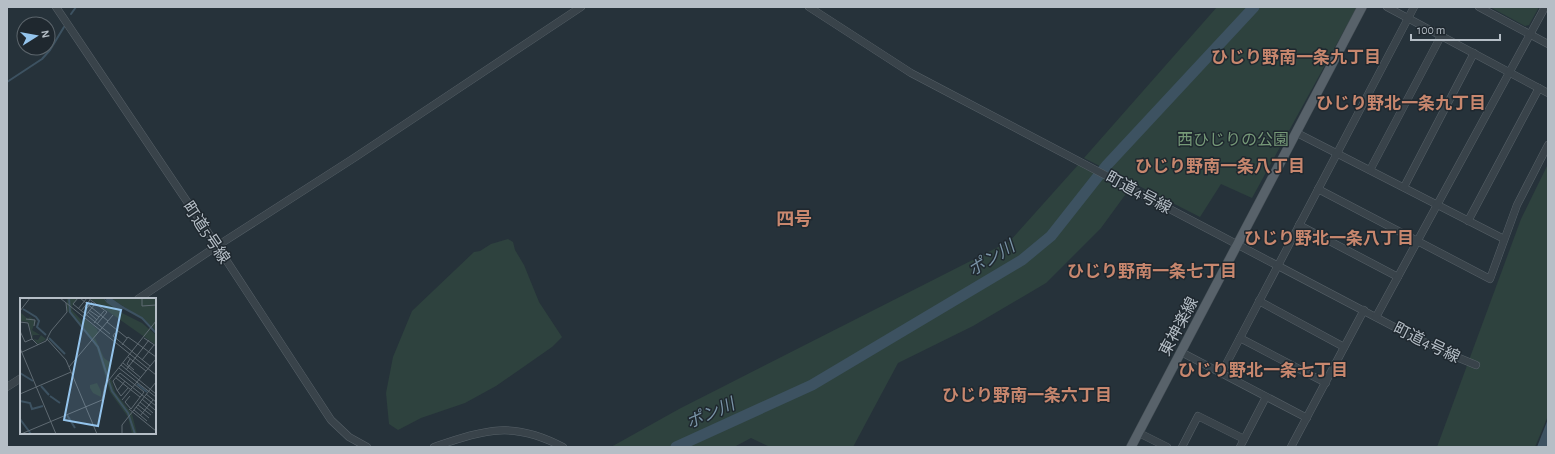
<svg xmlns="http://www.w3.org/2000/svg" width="1555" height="454" viewBox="0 0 1555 454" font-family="'Alegreya Sans','Noto Sans JP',sans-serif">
<rect width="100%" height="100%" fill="#26323a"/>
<!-- green -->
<g fill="#2e423e">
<path d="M1217,7H1357L1252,198L1221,184L1200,217L1084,158Z"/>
<path d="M1490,7H1539L1529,25L1525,26Z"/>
<path d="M1548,164V416L1535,447H1437L1521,219Z"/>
<path d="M1078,165L1128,191L1101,228L1046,283L973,326L898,363L853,447H770L751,438L734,447H611L679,409L1010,241Z"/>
<path d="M508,239L513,242L515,250L524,265L539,302L562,337L552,347L496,386L465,403L421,418L398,430L389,424L386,393L393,357L412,311L474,252L480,251L491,244Z"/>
</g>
<!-- water -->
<path fill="#3d5261" d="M1548,419V447H1537Z"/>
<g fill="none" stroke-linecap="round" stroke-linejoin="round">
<!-- stream -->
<g stroke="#3d5261" stroke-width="2">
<path d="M71,14L76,7"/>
<path d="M7,82L42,59L50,50L64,27"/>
</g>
<!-- river -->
<path stroke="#3d5261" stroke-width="11" d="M676,447L812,385L1022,260L1051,236L1107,165L1254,7"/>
<defs>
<g id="minor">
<path d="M56,7L217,246L331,420L349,437L367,447"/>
<path d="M809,7L911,73L1402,331L1447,353L1476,365"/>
<path d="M1387,7L1548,93"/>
<path d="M1479,7L1548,44"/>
<path d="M1297,133L1504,239"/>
<path d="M1370,170L1441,36"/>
<path d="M1404,187L1474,53"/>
<path d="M1318,189L1490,279L1517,205L1548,145"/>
<path d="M1468,221L1539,88"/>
<path d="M1299,225L1398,277"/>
<path d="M138,299L217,246L354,158L581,7"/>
<path d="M1259,301L1344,347"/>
<path d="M1376,317L1545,7"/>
<path d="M1240,338L1326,383"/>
<path d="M1181,352L1307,418"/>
<path d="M1221,374L1414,7"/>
<path d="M7,387L21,378"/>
<path d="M1139,433L1167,447"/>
<path d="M434,447C485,430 512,420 563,447"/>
<path d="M1182,447L1198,416L1244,439"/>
<path d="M1240,447L1266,397"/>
<path d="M1291,447L1364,310"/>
</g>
<path id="major" d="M1131,447L1362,7"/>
</defs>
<!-- minor casing -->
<use href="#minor" stroke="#576168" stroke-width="8"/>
<!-- major casing -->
<use href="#major" stroke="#454f56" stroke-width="10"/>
<!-- minor -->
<use href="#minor" stroke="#39434a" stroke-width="7"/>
<!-- major -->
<use href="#major" stroke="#58626a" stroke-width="9"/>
</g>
<g text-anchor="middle" stroke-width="3" stroke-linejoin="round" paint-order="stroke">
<!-- park labels -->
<g font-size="16" fill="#769978" stroke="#1f282f">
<text x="1233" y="145">西ひじりの公園</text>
</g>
<!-- street labels -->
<g font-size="16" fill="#b5bec6" stroke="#1f282f">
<text transform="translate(1139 192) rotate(28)" y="6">町道4号線</text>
<text transform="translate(207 232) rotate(56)" y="6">町道5号線</text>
<text transform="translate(1178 326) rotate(-62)" y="6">東神楽線</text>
<text transform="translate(1427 342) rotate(26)" y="6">町道4号線</text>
</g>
<!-- neighbourhood labels -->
<g font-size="17" font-weight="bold" fill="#c8876e" stroke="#1f282f">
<text x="1296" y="63">ひじり野南一条九丁目</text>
<text x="1401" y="109">ひじり野北一条九丁目</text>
<text x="1220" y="172">ひじり野南一条八丁目</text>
<text x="1329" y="244">ひじり野北一条八丁目</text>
<text x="1152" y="277">ひじり野南一条七丁目</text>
<text x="1263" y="376">ひじり野北一条七丁目</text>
<text x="1027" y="401">ひじり野南一条六丁目</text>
</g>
<!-- water labels -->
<g font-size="17" font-style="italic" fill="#7993a6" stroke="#1f282f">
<text transform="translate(991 258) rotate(-32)" y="6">ポン川</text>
<text transform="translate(710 413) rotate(-24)" y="6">ポン川</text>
</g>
<!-- quarter labels -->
<g font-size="18" font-weight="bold" fill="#c8876e" stroke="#1f282f">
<text x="794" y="225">四号</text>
</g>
</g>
<!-- overview -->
<g transform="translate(20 298)">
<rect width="136" height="136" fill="#26323a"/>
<path d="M47,0H58L52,8V12L62,23L64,20L77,31L78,35L72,43L47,12ZM69,0H83L102,15L122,25L136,37V47ZM91,0H136V33L127,24ZM1,15L8,21L10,19L16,23L12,32L20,37H13V41L18,42L21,37L26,41L25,42L18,46L13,41L8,24L0,23ZM75,40L84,60L92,66L88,72L90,79L87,84L77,50L72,43ZM91,81L95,94L112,116L117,136H112L108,119L90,94L87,85ZM77,85L81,93V99L73,95L70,90V87Z" fill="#2e423e"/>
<path d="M83,0L87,3L85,0H91L104,9L101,14L87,5Z" fill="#3d5261"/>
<path fill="none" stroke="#3d5261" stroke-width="2" d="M49,0L50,14L78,49L92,93L108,115L115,136M102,9L122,20L136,35M3,11L16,19L19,23L17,29L26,37M29,40L45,56M0,75L13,83M117,86L127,94M21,88L29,97M30,98L40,105M0,103L10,105L12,111L23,108M47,117L55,130M0,121L11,136"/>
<path fill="none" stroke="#5f6a72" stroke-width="1" d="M40,0L136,77M58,0L53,6L90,36M60,0L88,23M68,0L87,14L77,26M122,0V8L136,7M58,11L67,0M69,12L79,19M0,13L10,0M61,13L70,2M68,14L77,22M63,15L72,4M65,18L75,6M6,21L15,22L14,28M0,24L8,25L12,41L18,47M87,24L107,40M74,25L84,13M0,33L5,44L12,41M95,35L93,38L130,68M124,40L136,48M27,41L46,62L77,136M118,46L136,59M102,47L108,39L118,46M0,50L36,136M0,55L26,43L31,33L47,14L46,5M108,59L126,73M110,61L107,66L114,72M122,62L134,47M103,65L121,80M101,67L136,96M49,69L93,17M99,70L136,99M106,72L129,42M97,77L136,108M96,80L120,99M108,90L101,98L97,92L93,83L100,75L124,94L111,111L105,104L110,98M97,93L105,83M0,96L51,74M126,96L136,104M122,101L135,112M102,102L136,61M120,104L133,115M118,107L131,117M116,109L129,120M109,111L136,133M114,112L127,123M120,118L133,102M1,136L82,102L85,87L136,23M102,136V127L136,84"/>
<path fill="#94c4ec" fill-opacity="0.15" stroke="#94c4ec" stroke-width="2" d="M67,5L101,12L78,128L44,122Z"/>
<rect width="136" height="136" fill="none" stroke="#b5bec6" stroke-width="2"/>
</g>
<!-- border -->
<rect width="1555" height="454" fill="none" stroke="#b5bec6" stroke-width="16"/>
<!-- north arrow -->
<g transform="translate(36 36) rotate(79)"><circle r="19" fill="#1f282f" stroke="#5b646b"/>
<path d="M0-3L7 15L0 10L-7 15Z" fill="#94c4ec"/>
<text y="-6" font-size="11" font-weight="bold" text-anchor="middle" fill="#b5bec6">N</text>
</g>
<!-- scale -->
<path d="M1411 34v6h89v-6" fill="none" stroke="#b5bec6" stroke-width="2"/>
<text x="1417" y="34" font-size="12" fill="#b5bec6" stroke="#1f282f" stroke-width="3" paint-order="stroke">100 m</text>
</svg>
